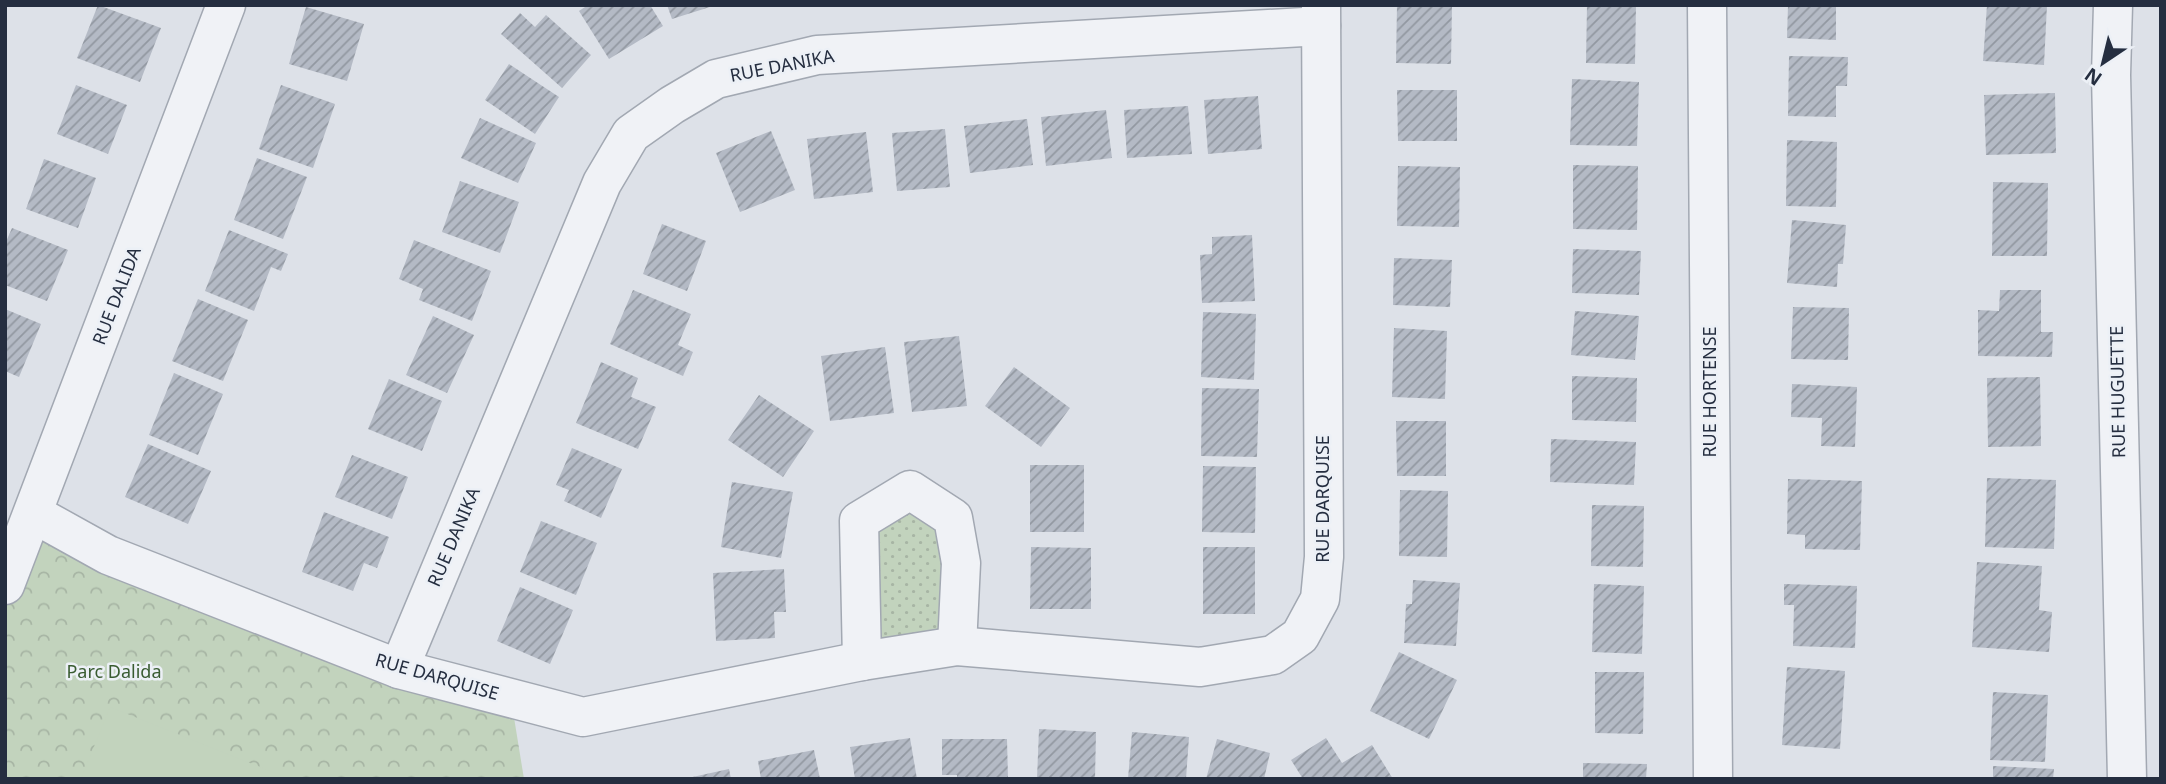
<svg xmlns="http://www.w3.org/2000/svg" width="2166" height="784" viewBox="0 0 2166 784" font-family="'Noto Sans',sans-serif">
<defs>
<pattern id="grass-dots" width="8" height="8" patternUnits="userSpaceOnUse" patternTransform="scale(1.75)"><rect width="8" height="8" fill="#c2d3bd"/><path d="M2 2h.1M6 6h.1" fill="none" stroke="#a7b5a4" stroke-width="1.8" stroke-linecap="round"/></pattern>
<pattern id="forest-crowns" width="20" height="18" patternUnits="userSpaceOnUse" patternTransform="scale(1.75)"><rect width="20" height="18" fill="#c2d3bd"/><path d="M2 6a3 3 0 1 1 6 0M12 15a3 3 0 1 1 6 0" fill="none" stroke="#a7b5a4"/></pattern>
<pattern id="building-hatch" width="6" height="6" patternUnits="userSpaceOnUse" patternTransform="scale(1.75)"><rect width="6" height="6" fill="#b4bac5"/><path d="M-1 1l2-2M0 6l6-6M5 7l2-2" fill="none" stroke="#9298a1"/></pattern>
</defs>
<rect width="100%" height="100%" fill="#dde1e8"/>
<!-- grass -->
<path fill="url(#grass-dots)" d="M910,490L953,518L957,646L862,661L859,521Z"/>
<!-- forest -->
<path fill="url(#forest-crowns)" d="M34,514L511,699L524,779H5V585Z"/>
<!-- pitch -->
<path fill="#c2d3bd" d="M110,707L290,779H81Z"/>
<!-- building -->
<g fill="url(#building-hatch)">
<path d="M98,5L161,28L140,82L77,58Z"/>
<path d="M588,5H650L663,26L609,59L579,11Z"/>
<path d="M667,5H712L713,6L672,19Z"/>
<path d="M1397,5H1452L1451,64L1396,63Z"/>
<path d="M1587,5H1636L1635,64L1586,63Z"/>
<path d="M1788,5H1836V40L1787,38Z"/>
<path d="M1987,5H2047L2044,65L1983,61Z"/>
<path d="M306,7L364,24L347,81L289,64Z"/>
<path d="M520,13L535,27L546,15L591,55L562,88L501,34Z"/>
<path d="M1789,56L1848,57L1847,86H1836V117L1788,116Z"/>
<path d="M509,64L559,97L535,134L485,100Z"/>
<path d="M1572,79L1639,82L1637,146L1570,145Z"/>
<path d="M76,85L127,105L108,154L57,134Z"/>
<path d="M281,85L335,104L313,168L259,149Z"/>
<path d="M1397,90H1457V141H1398Z"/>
<path d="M2055,93L2056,153L1986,155L1984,95Z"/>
<path d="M1258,96L1262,149L1208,154L1204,100Z"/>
<path d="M1188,106L1192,154L1127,158L1124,110Z"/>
<path d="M1106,110L1112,158L1046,166L1041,117Z"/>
<path d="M480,118L536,143L518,183L461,158Z"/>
<path d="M1027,119L1033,165L970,173L964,126Z"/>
<path d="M945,129L950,187L897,191L892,133Z"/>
<path d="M771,131L795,190L740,212L716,153Z"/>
<path d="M866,132L873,192L814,199L807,139Z"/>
<path d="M1787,140L1837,142L1836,207L1786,206Z"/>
<path d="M257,158L307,177L283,239L234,220Z"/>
<path d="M44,159L96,178L78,228L26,209Z"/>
<path d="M1573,165L1638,166L1637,230L1573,229Z"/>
<path d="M1398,166L1460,167L1459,227L1397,226Z"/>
<path d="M460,181L519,202L500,253L442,232Z"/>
<path d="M1993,182L2048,183L2047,256H1992Z"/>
<path d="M1792,220L1846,225L1843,264H1838L1837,287L1787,283Z"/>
<path d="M662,224L706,241L687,291L643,274Z"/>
<path d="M12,228L68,250L47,301L5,285V244Z"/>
<path d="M229,230L288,254L281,271L271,267L254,311L205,291Z"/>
<path d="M1252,235L1255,301L1202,303L1200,255L1212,254V237Z"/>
<path d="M414,240L491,271L472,321L419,300L423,289L399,279Z"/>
<path d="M1573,249L1641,251L1639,295L1572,293Z"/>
<path d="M1394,258L1452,260L1450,307L1393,305Z"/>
<path d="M633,290L691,314L678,345L693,352L683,376L610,344Z"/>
<path d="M2000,290H2041V332H2053L2052,357L1978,356V310L1999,311Z"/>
<path d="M198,299L248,320L223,381L172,361Z"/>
<path d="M1793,307L1849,308L1848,360L1791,359Z"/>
<path d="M5,309L41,324L19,377L5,371Z"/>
<path d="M1575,311L1639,316L1635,360L1571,355Z"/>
<path d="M1203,312L1256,314L1254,380L1201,377Z"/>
<path d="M433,316L474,335L447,393L406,375Z"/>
<path d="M1394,328L1447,331L1445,399L1392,397Z"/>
<path d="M959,336L967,406L912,412L904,342Z"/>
<path d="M885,347L894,413L830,421L821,356Z"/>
<path d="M601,362L638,378L631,397L656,407L638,449L576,423Z"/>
<path d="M1014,367L1070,408L1041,447L985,406Z"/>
<path d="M174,373L223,394L198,455L149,435Z"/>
<path d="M1572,376L1637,378L1636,422L1572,420Z"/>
<path d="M2040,377L2041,446L1988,447L1987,378Z"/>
<path d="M389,379L442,401L422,451L368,429Z"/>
<path d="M1792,384L1857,387L1855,447L1821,446L1822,418L1791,417Z"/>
<path d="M1202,388L1259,389L1257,457L1201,456Z"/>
<path d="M759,395L814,431L783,477L728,440Z"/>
<path d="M1396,421H1446V476H1397Z"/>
<path d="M1551,439L1636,442L1634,485L1550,482Z"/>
<path d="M148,444L211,471L188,524L125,497Z"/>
<path d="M572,448L622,469L601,518L564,501L569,490L556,485Z"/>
<path d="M352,455L408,477L392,519L335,497Z"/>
<rect x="1030" y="465" width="54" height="67"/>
<path d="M1203,466L1256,467L1255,533L1202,532Z"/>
<path d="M1987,478L2056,480L2054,549L1985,547Z"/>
<path d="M1788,479L1862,481L1860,550L1805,549V535L1787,534Z"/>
<path d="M732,482L793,492L781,558L721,547Z"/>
<path d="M1400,490L1448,491L1447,557L1399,556Z"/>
<path d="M1592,505L1644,506L1643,567L1591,566Z"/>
<path d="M324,512L389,537L377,568L364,563L353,591L302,572Z"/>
<path d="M541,521L597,543L576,595L520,572Z"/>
<path d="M1031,547L1091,548V609H1030Z"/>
<rect x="1203" y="547" width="52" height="67"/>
<path d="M1977,562L2042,566L2039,610L2052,612L2049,652L1972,647Z"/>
<path d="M784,569L786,612H774L775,638L716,641L713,573Z"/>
<path d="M1413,580L1460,583L1456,646L1404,643L1406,604H1412Z"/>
<path d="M1594,584L1644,586L1642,654L1592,652Z"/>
<path d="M1784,584L1857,586L1855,648L1793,646L1794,605H1784Z"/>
<path d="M520,587L573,610L550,664L497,641Z"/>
<path d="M1399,652L1457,680L1429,739L1370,711Z"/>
<path d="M1787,667L1845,671L1840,749L1782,745Z"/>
<path d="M1595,672H1644L1643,734L1595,733Z"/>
<path d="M1993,692L2048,695L2045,762L1990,760Z"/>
<path d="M1039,729L1096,732L1095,779H1037Z"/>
<path d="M1132,732L1189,737L1186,779H1128Z"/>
<path d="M910,738L917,779H855L850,747Z"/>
<path d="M1326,738L1342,763L1372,745L1393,779H1303L1291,760Z"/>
<path d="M942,739H1007L1008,779H957V775H942Z"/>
<path d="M1217,739L1270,753L1264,779H1206Z"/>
<path d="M814,750L820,779H761L758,761Z"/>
<path d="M1583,763L1647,764L1646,779H1583Z"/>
<path d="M1993,766L2054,769L2053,779H1993Z"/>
<path d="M729,769L731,779H688V778Z"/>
</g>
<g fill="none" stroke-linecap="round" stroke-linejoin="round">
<defs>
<g id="street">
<path d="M1707,5L1713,779"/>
<path d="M2113,5L2111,75L2127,779"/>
<path d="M34,514L108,555L399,669L583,717L862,661L957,646L1200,667L1273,655L1300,636L1320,599L1324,557L1321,5"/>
<path d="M5,585L226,5"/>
<path d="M862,661L859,521L910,490L953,518L961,563L957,646"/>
<path d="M399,669L602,183L631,134L672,105L716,79L817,55L1321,26"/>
</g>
</defs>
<!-- street casing -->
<use href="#street" stroke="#a2a8b2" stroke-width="41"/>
<!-- street -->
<use href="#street" stroke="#f0f2f6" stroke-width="38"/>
</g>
<g text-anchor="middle" stroke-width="5" stroke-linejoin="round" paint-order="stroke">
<!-- street labels -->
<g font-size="18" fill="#252e40" stroke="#ecf0f6">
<text transform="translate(782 66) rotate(-11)" y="6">RUE DANIKA</text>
<text transform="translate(117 296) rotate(-69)" y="6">RUE DALIDA</text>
<text transform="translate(1710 392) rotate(-90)" y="6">RUE HORTENSE</text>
<text transform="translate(2118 392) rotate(-91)" y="6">RUE HUGUETTE</text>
<text transform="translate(1323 499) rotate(-90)" y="6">RUE DARQUISE</text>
<text transform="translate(454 537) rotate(-67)" y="6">RUE DANIKA</text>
<text transform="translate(437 677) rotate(16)" y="6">RUE DARQUISE</text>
</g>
<!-- park labels -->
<g font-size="18" fill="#395c31" stroke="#ecf0f6">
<text x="114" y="678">Parc Dalida</text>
</g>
</g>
<!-- border -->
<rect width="2166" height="784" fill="none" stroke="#252e40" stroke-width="14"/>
<!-- north arrow -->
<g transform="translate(2103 63) rotate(215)" stroke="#ecf0f6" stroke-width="5" paint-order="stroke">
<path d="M0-5L12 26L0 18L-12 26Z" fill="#252e40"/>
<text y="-10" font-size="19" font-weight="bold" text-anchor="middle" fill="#252e40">N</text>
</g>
</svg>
